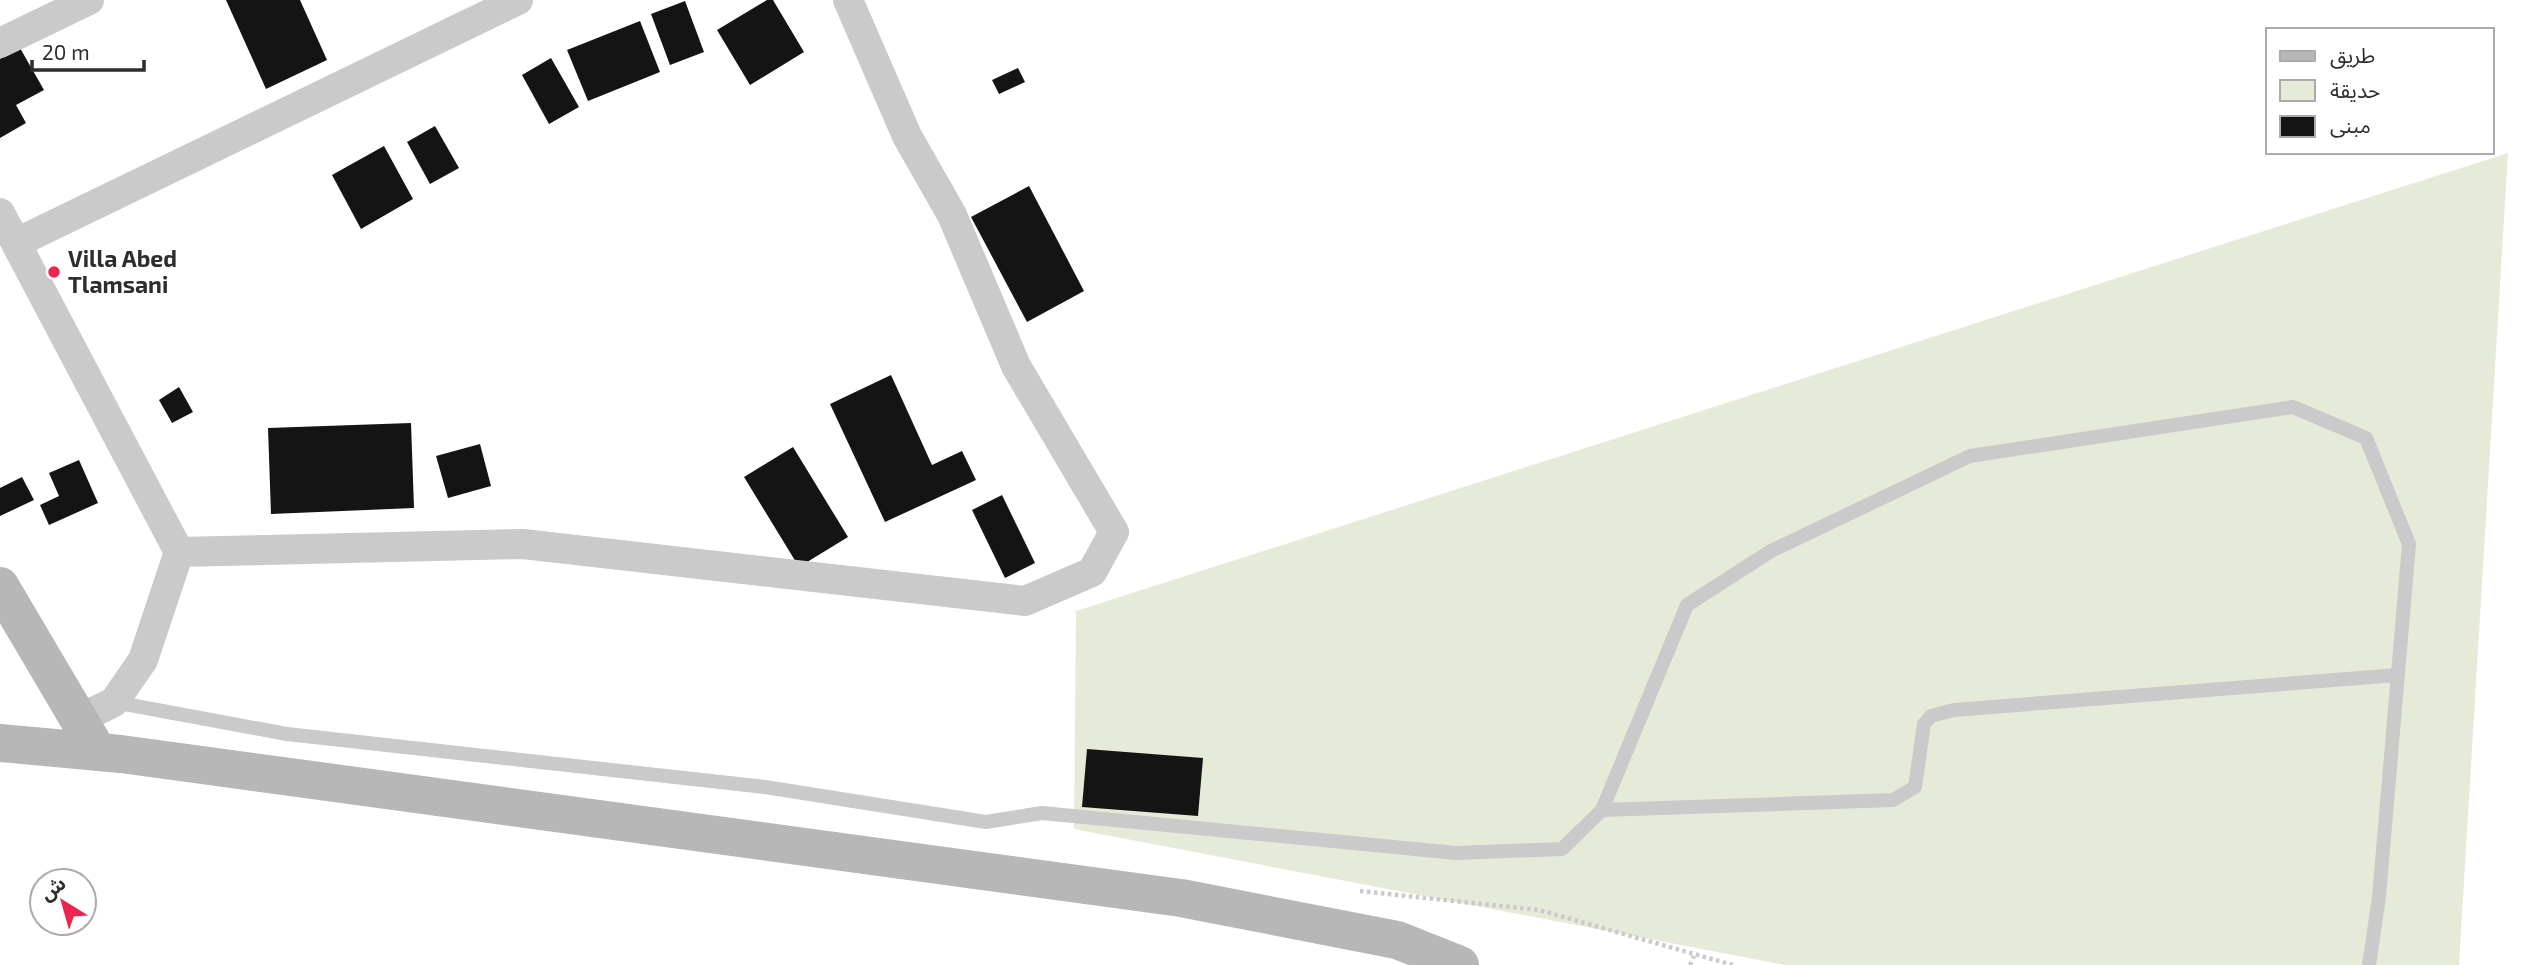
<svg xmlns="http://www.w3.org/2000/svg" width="2522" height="965" viewBox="0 0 2522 965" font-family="'Exo 2','Noto Sans Arabic',sans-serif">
<rect width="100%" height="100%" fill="#fff"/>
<!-- green -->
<path fill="#e6ebd9" d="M2508,153L2459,965H1785L1074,829L1076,611Z"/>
<!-- building -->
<g fill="#141414">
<path d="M226,0H300L327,60L266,89Z"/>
<path d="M767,0H773L804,52L750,85L717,30Z"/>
<path d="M685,1L704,52L670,65L651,14Z"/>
<path d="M640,21L660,72L588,101L567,50Z"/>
<path d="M20,48L44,90L16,105L26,123L0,138V59Z"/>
<path d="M551,58L579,107L549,124L522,75Z"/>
<path d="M1018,68L1025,82L999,94L992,80Z"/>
<path d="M435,126L459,168L430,184L407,142Z"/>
<path d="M384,146L413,199L361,229L332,175Z"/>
<path d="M1029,186L1084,291L1027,322L971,217Z"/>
<path d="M891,375L932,465L962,451L976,480L885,522L830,404Z"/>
<path d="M179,387L193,412L172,423L159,400Z"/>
<path d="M411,423L414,508L271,514L268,428Z"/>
<path d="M480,444L491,486L448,498L436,456Z"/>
<path d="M793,447L848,537L799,567L744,477Z"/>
<path d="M79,460L98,503L49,525L40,505L59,496L49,473Z"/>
<path d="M22,477L34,500L0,516V488Z"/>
<path d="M1002,495L1035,563L1005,578L972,510Z"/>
<path d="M1087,749L1203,758L1198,816L1082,807Z"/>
</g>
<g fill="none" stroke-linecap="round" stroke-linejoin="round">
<!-- path -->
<g stroke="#cacaca" stroke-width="4.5" stroke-dasharray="3.5 3.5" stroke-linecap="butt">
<path d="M1360,891L1539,910L1733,965"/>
<path d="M1690,965L1694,956"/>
</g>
<!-- service -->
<g stroke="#cacaca" stroke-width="14">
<path d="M114,702L287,734L765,787L986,822L1042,813L1456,853L1562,849L1602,810L1687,605L1771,551L1970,456L2293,407L2366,438L2409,544L2379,897L2369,965"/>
<path d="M1602,810L1893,800L1915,787L1924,724L1931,716L1954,710L2398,675"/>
</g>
<!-- minor -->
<g stroke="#cacaca" stroke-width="30">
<path d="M0,43L89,0"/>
<path d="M0,213L179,552L143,660L114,702L96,711L77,716"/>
<path d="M16,243L518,0"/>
<path d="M179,552L523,544L1025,601L1092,572L1114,532L1016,366L952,215L907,136L848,0"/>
</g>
<!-- secondary -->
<g stroke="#b7b7b7" stroke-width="38">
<path d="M0,586L98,752"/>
<path d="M0,743L121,754L1181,898L1397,940L1460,965"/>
</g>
</g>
<!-- markers -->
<circle fill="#ee2451" stroke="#fff" stroke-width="2.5" cx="54" cy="272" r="7"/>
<g text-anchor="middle" stroke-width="7" stroke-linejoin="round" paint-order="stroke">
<!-- poi labels -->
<g font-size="23" font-weight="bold" fill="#2d2d2d" stroke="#fff" text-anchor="start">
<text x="68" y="267">Villa Abed<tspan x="68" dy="26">Tlamsani</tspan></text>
</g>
</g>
<!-- legend -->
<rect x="2266" y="28" width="228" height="126" fill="#ffffff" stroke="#ababab" stroke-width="2"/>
<rect x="2280" y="51" width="35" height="10" fill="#b7b7b7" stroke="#ababab" stroke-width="2"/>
<text x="2330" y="63" font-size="21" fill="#2d2d2d">طريق</text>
<rect x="2280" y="80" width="35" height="21" fill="#e6ebd9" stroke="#ababab" stroke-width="2"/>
<text x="2330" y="98" font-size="21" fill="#2d2d2d">حديقة</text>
<rect x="2280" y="116" width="35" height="21" fill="#141414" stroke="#ababab" stroke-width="2"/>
<text x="2330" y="133" font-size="21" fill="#2d2d2d">مبنى</text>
<!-- north arrow -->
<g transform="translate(63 902) rotate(323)"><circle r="33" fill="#ffffff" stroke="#ababab" stroke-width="2"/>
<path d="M0-5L12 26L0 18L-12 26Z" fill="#ee2451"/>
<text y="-10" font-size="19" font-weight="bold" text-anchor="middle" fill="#2d2d2d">ش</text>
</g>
<!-- scale -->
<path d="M32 60v10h112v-10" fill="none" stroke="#2d2d2d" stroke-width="3.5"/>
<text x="42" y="60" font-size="21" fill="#2d2d2d" stroke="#ffffff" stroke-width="5" paint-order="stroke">20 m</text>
</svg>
